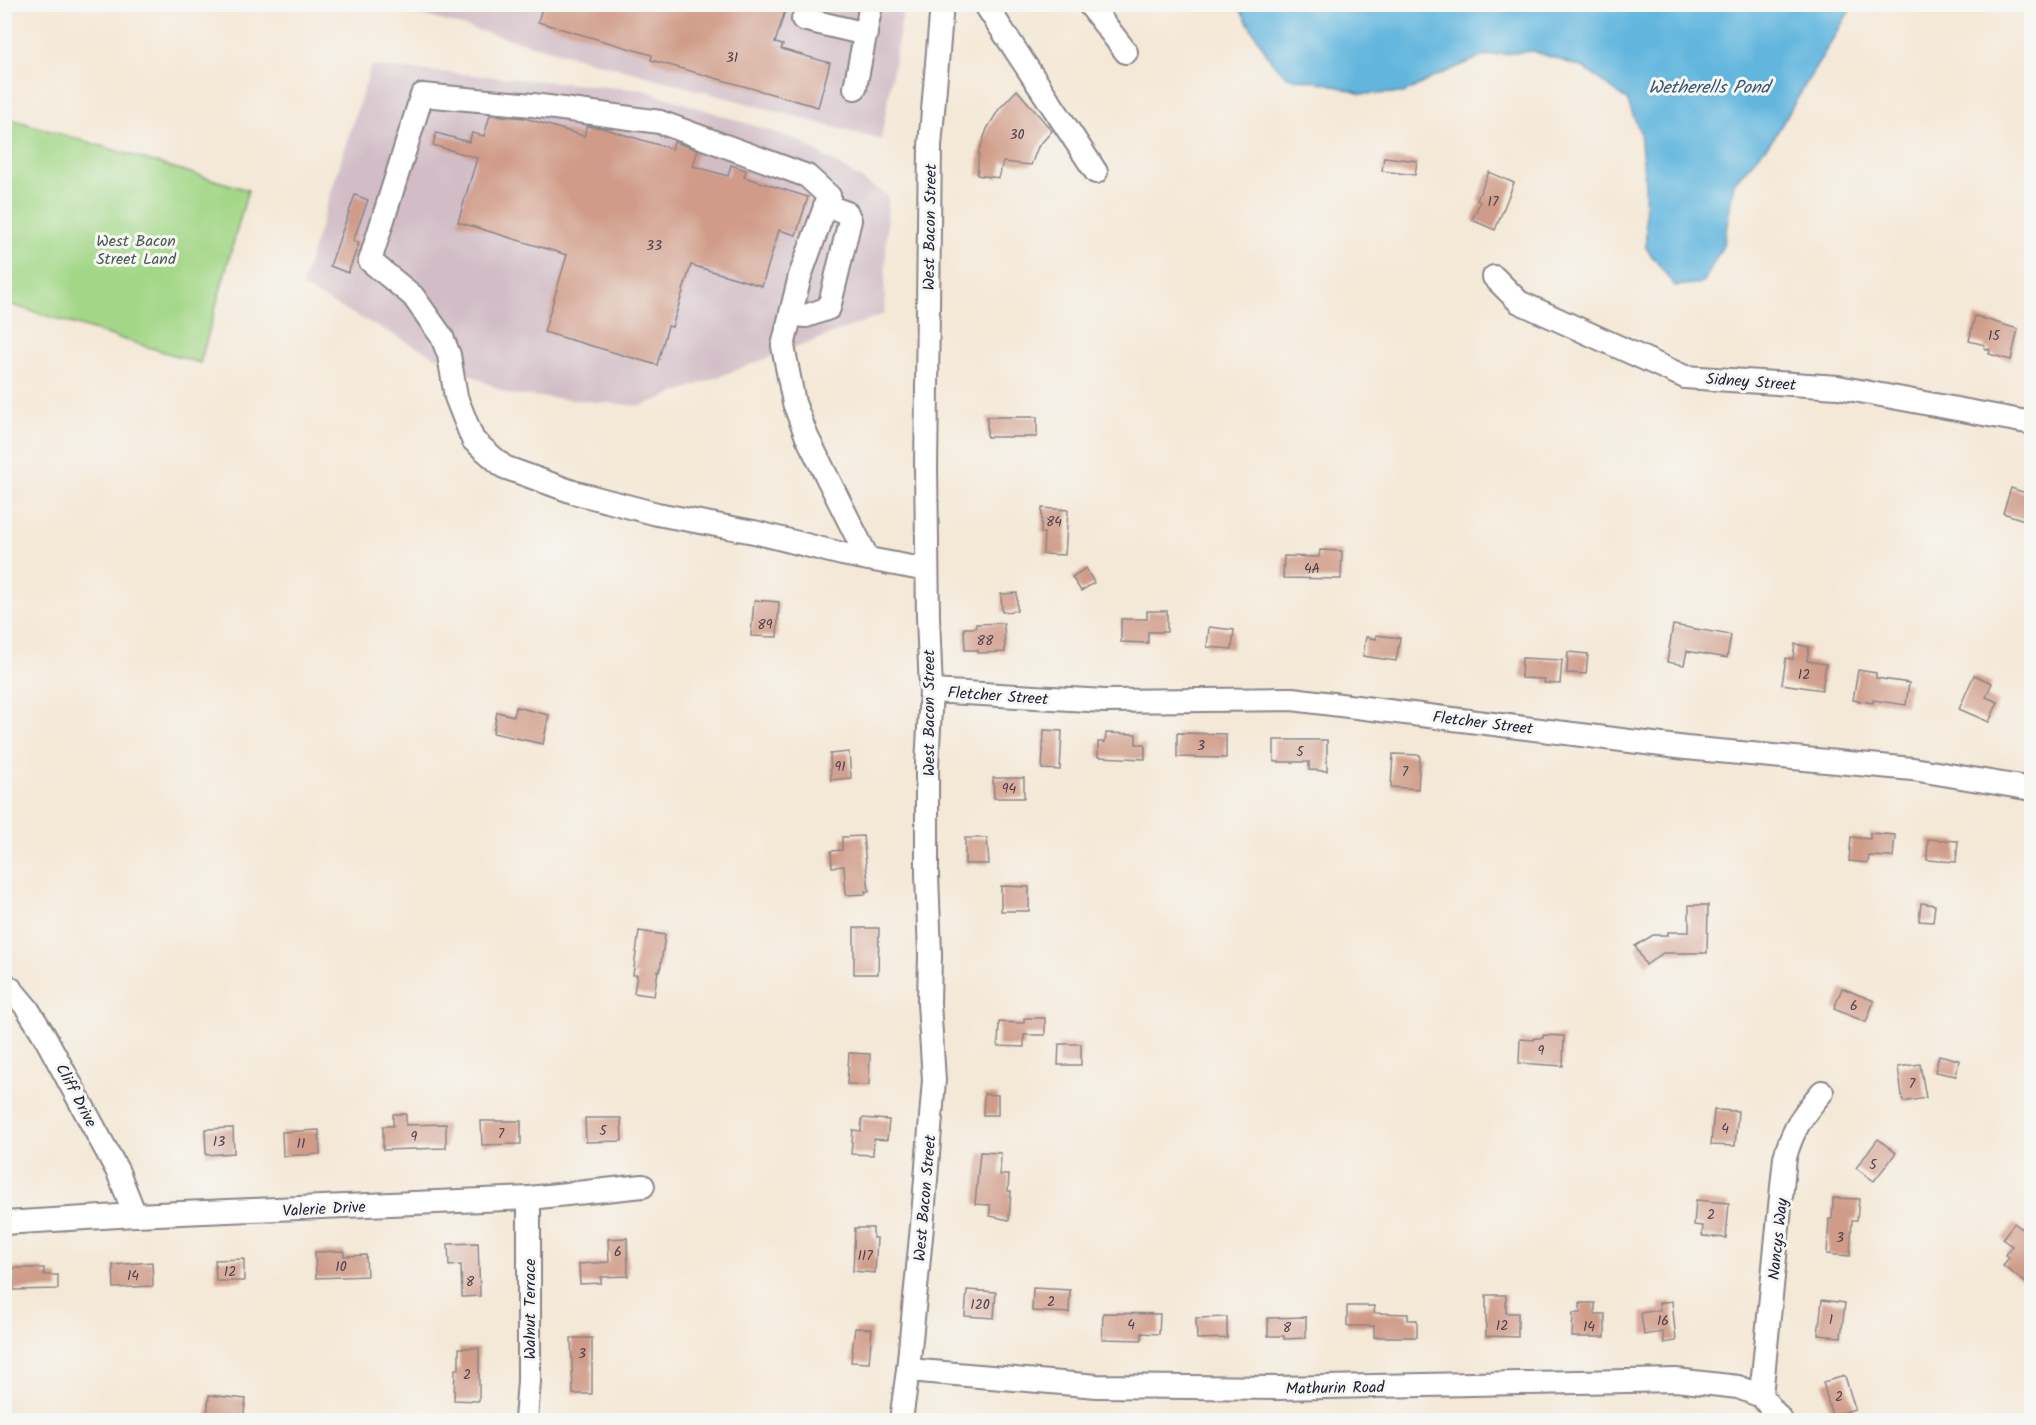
<svg xmlns="http://www.w3.org/2000/svg" width="2036" height="1425" viewBox="0 0 2036 1425" font-family="Kalam,sans-serif">
<rect width="100%" height="100%" fill="#f6f6f2"/>
<filter id="ink" filterUnits="userSpaceOnUse"><feTurbulence type="fractalNoise" baseFrequency=".0167" numOctaves="2"/><feDisplacementMap in="SourceGraphic" scale="12" xChannelSelector="R" yChannelSelector="G"/><feConvolveMatrix kernelMatrix="1 2 1 2 8 2 1 2 1" color-interpolation-filters="sRGB"/></filter>
<filter id="wash" filterUnits="userSpaceOnUse"><feTurbulence type="fractalNoise" baseFrequency=".008" numOctaves="4" result="noise"/><feDisplacementMap in="SourceGraphic" scale="24" xChannelSelector="R" yChannelSelector="G"/><feGaussianBlur stdDeviation="1.35" result="paint"/><feColorMatrix in="noise" values="0 0 0 0 0 0 0 0 0 0 0 0 0 0 0 0 0 1.4 0 .05"/><feComposite in="paint" operator="in"/></filter>
<g filter="url(#wash)">
<rect width="100%" height="100%" fill="#f4e8d6"/>
<!-- industrial -->
<g fill="#d2bdc6">
<path d="M385,5H904L881,140Z"/>
<path d="M371,66L643,90L798,140L888,196L884,314L641,406L508,394L301,287Z"/>
</g>
<!-- green -->
<path fill="#a3d787" stroke="#627c61" stroke-width="1.5" d="M4,117L248,190L200,363L5,303Z"/>
<!-- water -->
<path fill="#62b6de" stroke="#426c8c" stroke-width="1.5" d="M1237,5V4L1858,5L1850,10L1773,139L1734,183L1724,243L1703,283L1675,286L1646,248L1645,184L1640,132L1627,100L1584,68L1533,51L1483,56L1432,78L1404,93L1361,94L1326,83L1287,77L1272,62Z"/>
<g id="blocks">
<!-- building -->
<g fill="#d09b88">
<path d="M543,4H787L775,43L783,45L781,49L830,63L818,107L651,60L652,55L538,22Z"/>
<path d="M1017,90L1052,131L1038,147L1031,165L1003,162L999,178L977,175L979,151L987,129L999,109Z"/>
<path d="M490,115L525,118L584,136L587,126L602,128L672,149L674,142L698,150L693,166L728,176L731,165L746,170L744,177L808,197L796,235L779,230L762,286L691,265L672,327L668,326L657,365L544,332L567,255L458,222L477,158L433,145L436,133L469,142L472,133L484,136Z"/>
<path d="M1384,157L1417,161L1415,175L1382,171Z"/>
<path d="M1489,172L1514,183L1495,230L1472,220L1480,202L1477,200Z"/>
<path d="M355,195L368,200L353,241L359,243L348,273L330,266Z"/>
<path d="M1975,316L2018,329L2011,360L1989,354L1990,350L1984,348L1985,345L1969,341Z"/>
<rect x="987" y="417" width="50" height="20"/>
<path d="M2011,488L2031,495L2024,520L2003,513Z"/>
<path d="M1042,508L1068,510L1065,555L1043,554L1044,533H1041Z"/>
<path d="M1320,550L1342,551L1341,579L1283,578L1284,556L1319,557Z"/>
<path d="M1086,568L1094,583L1081,591L1072,577Z"/>
<path d="M1017,593V611L1002,612L1001,594Z"/>
<path d="M754,600L779,602L777,637L751,636Z"/>
<path d="M1147,611H1167V632H1148V643L1121,642V619H1147Z"/>
<path d="M1004,623L1005,652L978,653V650H965L964,628H976V624Z"/>
<path d="M1673,625L1731,635L1727,658L1687,651L1684,665L1667,662Z"/>
<path d="M1209,627L1234,630L1232,649L1207,647Z"/>
<path d="M1376,635L1400,638L1396,661L1363,656L1366,637L1376,639Z"/>
<path d="M1795,644L1809,647L1807,661L1826,664L1822,690L1782,684L1786,658L1793,659Z"/>
<path d="M1568,652L1588,654L1586,674L1567,673Z"/>
<path d="M1522,658L1562,660L1560,684L1544,683L1545,679L1521,678Z"/>
<path d="M1858,670L1876,673V678L1909,683L1906,705L1873,700V703L1853,700Z"/>
<path d="M1974,675L1992,683L1986,697L1998,702L1989,722L1959,709Z"/>
<path d="M516,707L549,715L543,744L493,733L497,712L514,716Z"/>
<path d="M1044,730L1062,731L1060,770L1042,769Z"/>
<path d="M1106,733L1136,734V744H1145V759L1098,757V742H1105Z"/>
<path d="M1177,733L1226,734V758L1177,757Z"/>
<path d="M1274,740H1327V771L1309,770V762H1274Z"/>
<path d="M849,752L851,778L831,780L830,754Z"/>
<path d="M1393,754L1420,755L1418,789L1391,787Z"/>
<path d="M993,778H1024V798H994Z"/>
<path d="M1870,833L1895,835L1893,857L1869,856L1868,863L1849,861L1851,837L1870,839Z"/>
<path d="M863,836L869,891H865L866,894L846,895L844,866L832,867L831,851L842,850V837Z"/>
<path d="M965,838H987L989,864H965Z"/>
<path d="M1928,839L1958,841L1956,862L1927,860Z"/>
<path d="M1001,886L1029,887V911H1001Z"/>
<path d="M1921,903L1935,905L1933,922L1919,921Z"/>
<path d="M1689,905H1708L1707,953H1663L1646,965L1635,946L1653,935H1668V932H1689Z"/>
<path d="M854,928H879L878,974H854Z"/>
<path d="M639,931L665,935L660,971H658L654,996L634,993L637,975H633Z"/>
<path d="M1842,988L1874,1001L1866,1022L1834,1009Z"/>
<path d="M1024,1018H1045V1035H1024V1047L998,1046L999,1022L1024,1023Z"/>
<path d="M1543,1035L1564,1036L1563,1066L1519,1063L1520,1039L1534,1040V1038H1543Z"/>
<path d="M1059,1044H1081V1065H1058Z"/>
<path d="M849,1053L870,1054L869,1085L847,1084Z"/>
<path d="M1939,1055L1959,1060L1956,1076L1935,1072Z"/>
<path d="M1920,1064L1926,1098L1903,1102L1898,1067Z"/>
<path d="M984,1094L998,1095V1115H983Z"/>
<path d="M1714,1110L1738,1111L1735,1146L1711,1145Z"/>
<path d="M393,1114H406V1125L446,1124V1148L383,1150V1126H393Z"/>
<path d="M585,1118H621L622,1141L586,1142Z"/>
<path d="M862,1118L889,1120L887,1140L874,1139L873,1155L851,1154L853,1130L861,1131Z"/>
<path d="M481,1121H521V1144L482,1145Z"/>
<path d="M233,1128L234,1153L206,1155L205,1129Z"/>
<path d="M319,1130L320,1154L283,1156L282,1132Z"/>
<path d="M1878,1139L1896,1153L1874,1181L1856,1168Z"/>
<path d="M980,1152L1001,1153L1000,1175H1009L1008,1191H1011L1009,1220L990,1216V1205L975,1204Z"/>
<path d="M1833,1198L1859,1199L1857,1220H1852L1850,1256L1827,1254L1829,1219H1832Z"/>
<path d="M1696,1200L1729,1203L1726,1238L1702,1236L1703,1226L1694,1225Z"/>
<path d="M2014,1223L2031,1236V1275L2026,1283L2003,1266L2009,1257L2006,1255L2012,1246L2002,1239Z"/>
<path d="M855,1228H873V1238H877L875,1273L853,1271Z"/>
<path d="M627,1238L628,1276L601,1277V1283L580,1284L579,1264L609,1262L608,1239Z"/>
<path d="M478,1243L480,1296L462,1297L461,1265L449,1266L448,1244Z"/>
<path d="M344,1251V1256L366,1255L367,1276L316,1278L315,1252Z"/>
<path d="M244,1259V1281H216L215,1260Z"/>
<path d="M152,1262L153,1286L114,1288L113,1265Z"/>
<path d="M13,1268H44V1275H58V1289L14,1290Z"/>
<path d="M1033,1288L1070,1290L1069,1313L1032,1311Z"/>
<path d="M967,1290L996,1292L994,1318L965,1316Z"/>
<path d="M1486,1295H1506V1313H1518V1337L1486,1336Z"/>
<path d="M1822,1300L1845,1303L1841,1337L1818,1335Z"/>
<path d="M1672,1301L1676,1341L1664,1343L1663,1332L1644,1335L1641,1313L1660,1310L1659,1303Z"/>
<path d="M1580,1303H1595V1314H1605V1337H1572L1573,1313H1580Z"/>
<path d="M1347,1306H1375L1374,1313L1408,1314V1320H1417V1337H1374V1326H1347Z"/>
<path d="M1103,1313L1160,1314L1159,1334L1142,1333V1340L1102,1339Z"/>
<path d="M1227,1317V1338L1197,1339L1196,1318Z"/>
<path d="M1306,1317V1338L1284,1339V1336H1268V1318Z"/>
<path d="M855,1328L872,1329L869,1363L851,1362Z"/>
<path d="M571,1338H592V1394H573Z"/>
<path d="M459,1348H479V1401L454,1400L455,1369H459Z"/>
<path d="M1845,1376L1855,1409L1832,1416L1823,1382Z"/>
<path d="M209,1395L246,1399L243,1420L207,1416Z"/>
</g>
</g>
</g>
<g filter="url(#ink)">
<use href="#blocks" fill-opacity="0" stroke="#8b8588" stroke-width="1.5"/>
<g fill="none" stroke-linecap="round" stroke-linejoin="round">
<defs>
<g id="minor">
<path d="M985,4L1096,172"/>
<path d="M1089,4L1126,52"/>
<path d="M803,19L866,34"/>
<path d="M855,88L871,4"/>
<path d="M1494,277L1519,302L1685,377L1838,387L2032,423"/>
<path d="M791,314L806,316L829,308L850,220L847,213L825,205"/>
<path d="M868,559L807,437L794,403L783,346L800,276L829,196L807,176L660,122L533,105L422,95L370,261L413,296L442,337L449,355L456,397L473,440L504,467L573,492L657,514L754,532L842,554L927,570"/>
<path d="M931,691L1105,701L1292,699L1686,748L1913,769L2032,789"/>
<path d="M4,984L11,989L27,1008L44,1035L118,1172L135,1215"/>
<path d="M4,1223L135,1215L529,1198L643,1186"/>
<path d="M908,1370L1097,1386L1277,1388L1676,1380L1738,1387L1761,1396L1781,1420"/>
<path d="M1761,1396L1785,1157C1793,1129 1803,1114 1822,1092"/>
<path d="M526,1420L529,1381V1198"/>
<path d="M901,1420L908,1370L923,1216L934,1080L929,1003L930,954L927,875V765L931,691L928,617L926,468L930,146L942,4"/>
</g>
</defs>
<!-- minor casing -->
<use href="#minor" stroke="#8b8588" stroke-width="26"/>
<!-- minor -->
<use href="#minor" stroke="#fff" stroke-width="22"/>
</g>
</g>
<g text-anchor="middle" stroke-width="6" stroke-linejoin="round" paint-order="stroke">
<!-- number labels -->
<g font-size="14" fill="#4e404e">
<text x="732" y="62">31</text>
<text x="1017" y="139">30</text>
<text x="1493" y="206">17</text>
<text x="654" y="250">33</text>
<text x="1994" y="340">15</text>
<text x="1054" y="526">84</text>
<text x="1312" y="573">4A</text>
<text x="765" y="629">89</text>
<text x="985" y="645">88</text>
<text x="1804" y="679">12</text>
<text x="1201" y="750">3</text>
<text x="1300" y="756">5</text>
<text x="840" y="771">91</text>
<text x="1405" y="776">7</text>
<text x="1009" y="793">94</text>
<text x="1854" y="1010">6</text>
<text x="1541" y="1055">9</text>
<text x="1912" y="1088">7</text>
<text x="1725" y="1133">4</text>
<text x="603" y="1135">5</text>
<text x="501" y="1138">7</text>
<text x="414" y="1141">9</text>
<text x="219" y="1146">13</text>
<text x="301" y="1148">11</text>
<text x="1873" y="1169">5</text>
<text x="1711" y="1219">2</text>
<text x="1840" y="1242">3</text>
<text x="618" y="1256">6</text>
<text x="865" y="1260">117</text>
<text x="341" y="1271">10</text>
<text x="230" y="1276">12</text>
<text x="133" y="1280">14</text>
<text x="470" y="1286">8</text>
<text x="1051" y="1306">2</text>
<text x="980" y="1309">120</text>
<text x="1831" y="1324">1</text>
<text x="1663" y="1325">16</text>
<text x="1131" y="1329">4</text>
<text x="1502" y="1330">12</text>
<text x="1589" y="1331">14</text>
<text x="1287" y="1332">8</text>
<text x="582" y="1358">3</text>
<text x="467" y="1379">2</text>
<text x="1839" y="1401">2</text>
</g>
<!-- street labels -->
<g font-size="16" fill="#22223b" stroke="#f6f6f2">
<text transform="translate(929 227) rotate(-89)" y="6">West Bacon Street</text>
<text transform="translate(1751 381) rotate(4)" y="6">Sidney Street</text>
<text transform="translate(998 695) rotate(4)" y="6">Fletcher Street</text>
<text transform="translate(928 713) rotate(-90)" y="6">West Bacon Street</text>
<text transform="translate(1483 722) rotate(7)" y="6">Fletcher Street</text>
<text transform="translate(77 1095) rotate(62)" y="6">Cliff Drive</text>
<text transform="translate(924 1198) rotate(-85)" y="6">West Bacon Street</text>
<text transform="translate(324 1208) rotate(-3)" y="6">Valerie Drive</text>
<text transform="translate(1777 1239) rotate(-84)" y="6">Nancys Way</text>
<text transform="translate(529 1309) rotate(-90)" y="6">Walnut Terrace</text>
<text transform="translate(1335 1387) rotate(-1)" y="6">Mathurin Road</text>
</g>
<!-- park labels -->
<g font-size="16" fill="#495852" stroke="#f6f6f2">
<text x="136" y="246">West Bacon<tspan x="136" dy="18">Street Land</tspan></text>
</g>
<!-- water labels -->
<g font-size="18" font-style="italic" fill="#385674" stroke="#f6f6f2">
<text x="1709" y="93">Wetherells Pond</text>
</g>
</g>
<!-- margin -->
<rect width="2036" height="1425" fill="none" stroke="#f6f6f2" stroke-width="24"/>
</svg>
